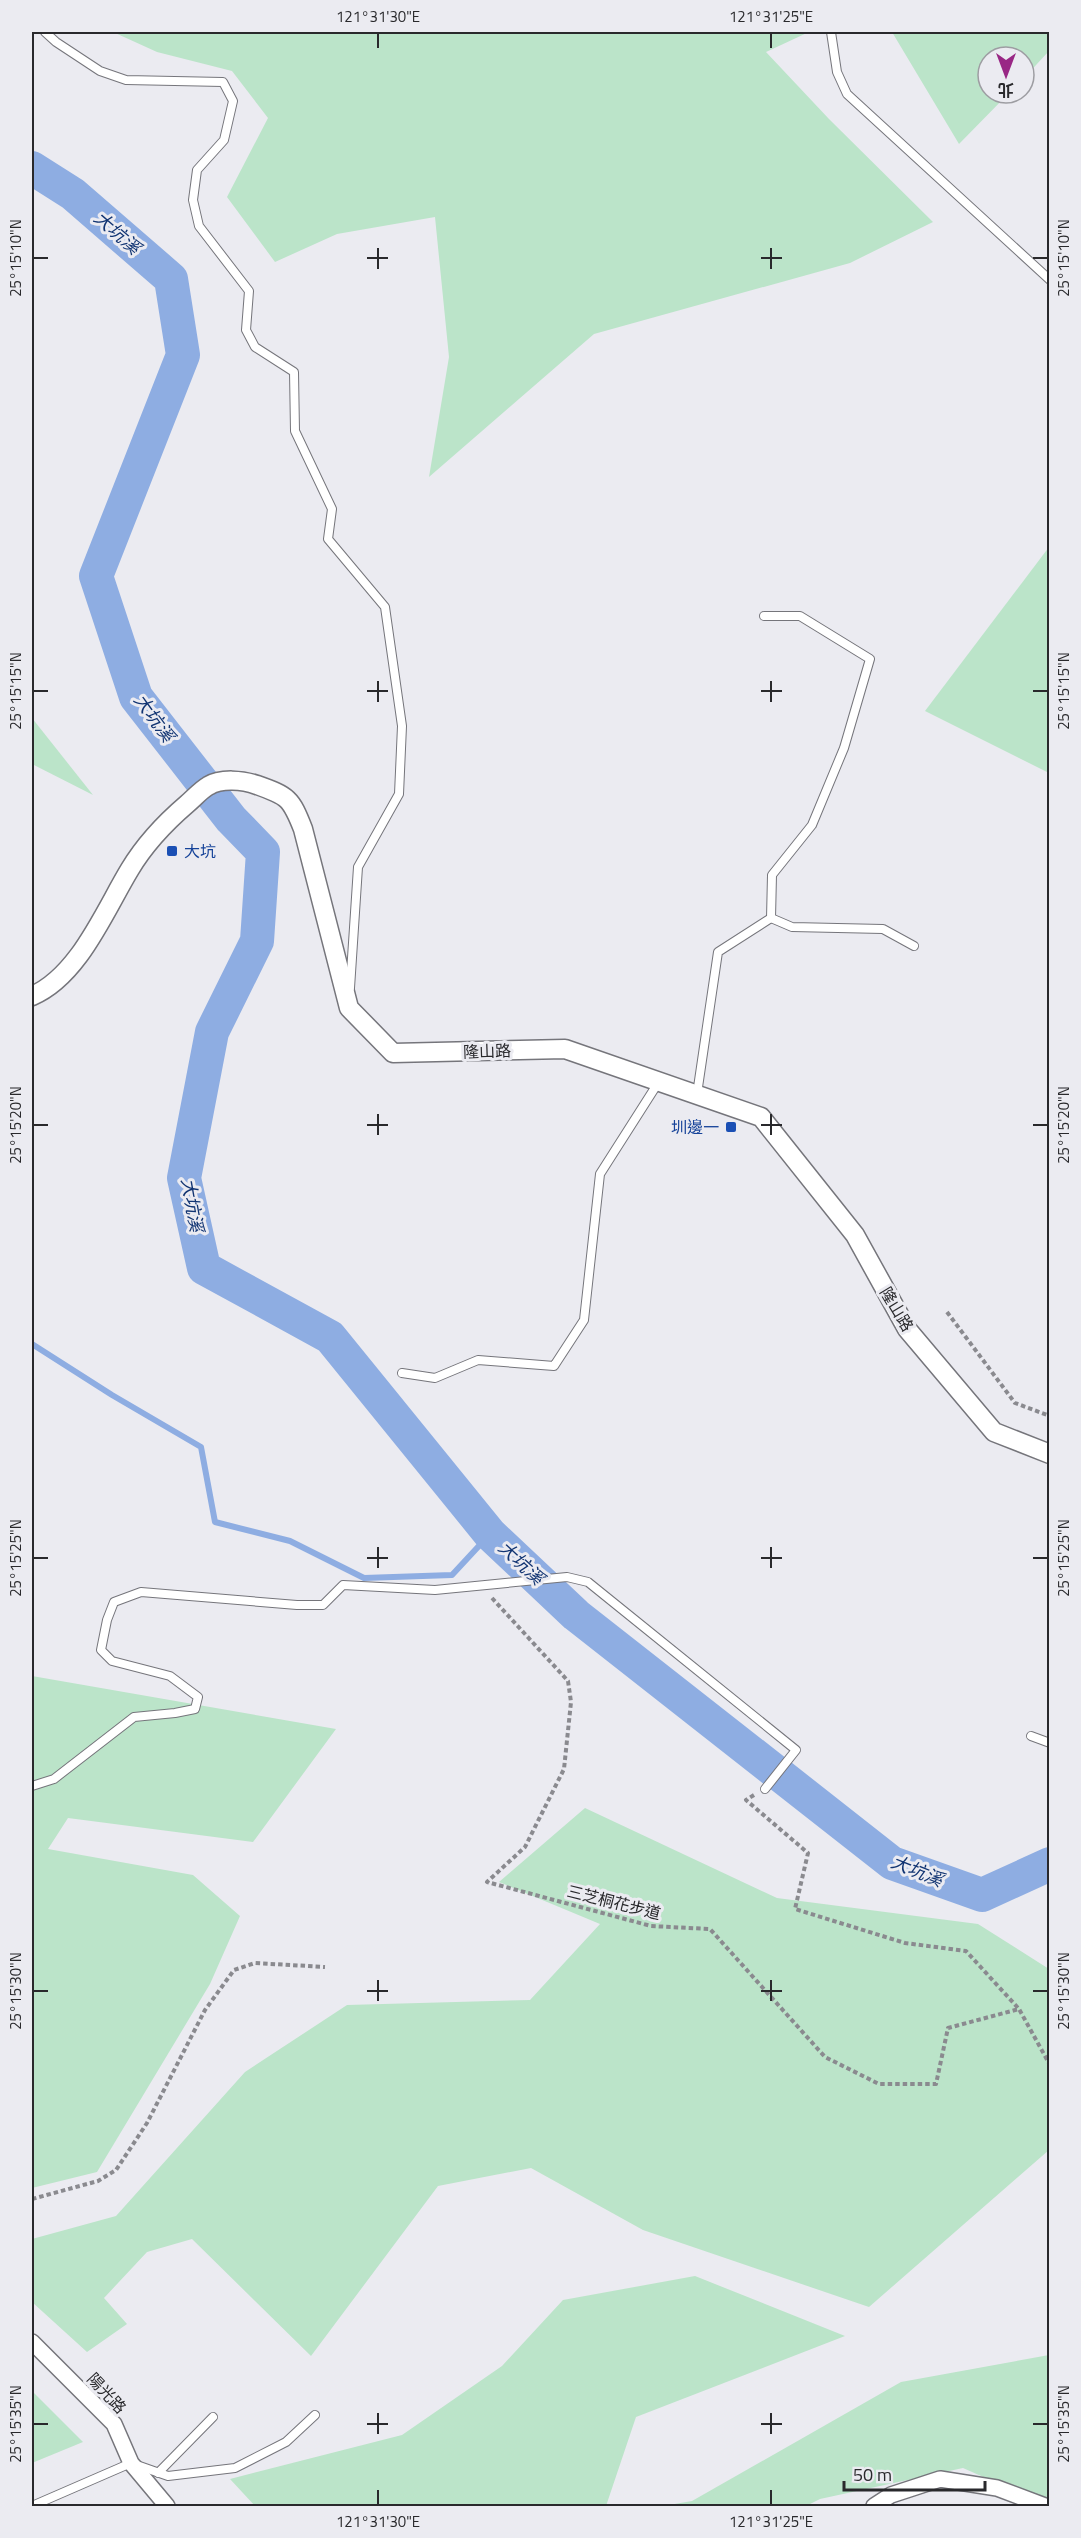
<svg xmlns="http://www.w3.org/2000/svg" width="1081" height="2538" viewBox="0 0 1081 2538" font-family="'Titillium Web','Noto Sans TC',sans-serif">
<rect width="100%" height="100%" fill="#ebebf1"/>
<!-- green -->
<g fill="#bbe4c9">
<path d="M113,32H809L766,52L829,119L933,222L850,263L594,334L429,477L449,357L435,217L337,234L275,262L227,197L268,118L232,71L157,52Z"/>
<path d="M892,32H1049V51L1024,78V57H988V93H1009L959,144Z"/>
<path d="M1049,547V773L925,711Z"/>
<path d="M32,718L93,795L32,764Z"/>
<path d="M32,1673V1676L336,1729L253,1842L68,1818L48,1849L193,1875L240,1916L210,1984L97,2172L32,2188Z"/>
<path d="M585,1808L777,1898L978,1924L1049,1969V2150L869,2307L643,2230L531,2168L438,2186L311,2356L192,2239L147,2252L104,2298L127,2324L87,2352L32,2302V2239L116,2216L245,2072L347,2005L530,2000L600,1924L499,1882Z"/>
<path d="M695,2276L845,2336L636,2417L606,2506H255L230,2479L402,2435L502,2366L563,2300Z"/>
<path d="M1049,2355V2506L963,2468L820,2499L806,2506H663L692,2501L901,2382Z"/>
<path d="M32,2391L83,2442L32,2463Z"/>
</g>
<g fill="none" stroke-linecap="round" stroke-linejoin="round">
<!-- stream -->
<path stroke="#8eade2" stroke-width="6" d="M32,1344L112,1395L201,1447L215,1522L290,1541L364,1578L452,1575L490,1534"/>
<!-- river -->
<path stroke="#8eade2" stroke-width="34" d="M32,168L73,194L171,279L183,355L96,576L136,697L231,819L263,852L257,941L212,1032L184,1178L204,1268L330,1337L490,1534L576,1615L892,1863L982,1895L1050,1864"/>
<defs>
<g id="service">
<path d="M45,32L56,42L100,71L126,80L223,82L233,101L224,140L197,170L193,200L199,226L249,291L246,330L255,347L294,372L295,431L332,509L328,539L385,607L402,726L399,794L358,867L350,988"/>
<path d="M831,32L837,72L847,94L1050,280"/>
<path d="M771,918L792,927L883,929L914,946"/>
<path d="M697,1094L718,952L771,918L772,875L812,825L844,748L870,659L800,616H764"/>
<path d="M402,1373L435,1378L478,1360L554,1366L584,1320L600,1174L658,1083"/>
<path d="M1031,1736L1050,1743"/>
<path d="M32,1786L54,1779L134,1717L175,1713L195,1709L198,1697L170,1676L112,1661L101,1650L107,1620L114,1602L141,1592L297,1605H323L343,1585L435,1590L567,1577L588,1582L796,1750L765,1789"/>
<path d="M158,2473L213,2417"/>
<path d="M32,2506L131,2463L168,2476L235,2468L286,2442L315,2415"/>
</g>
<g id="minor">
<path d="M32,2342L114,2424L131,2463L167,2506"/>
<path d="M874,2506L891,2495L940,2479L997,2488L1045,2506"/>
</g>
<path id="tertiary" d="M32,996C79,976 105,910 130,869C145,844 166,822 187,804C194,798 201,790 208,786C221,778 243,780 257,785C288,796 291,798 303,829L349,1008L393,1053L565,1049L761,1117L855,1235L907,1329L994,1432L1050,1454"/>
</defs>
<!-- service casing -->
<use href="#service" stroke="#75757b" stroke-width="10"/>
<!-- minor casing -->
<use href="#minor" stroke="#75757b" stroke-width="18"/>
<!-- tertiary casing -->
<use href="#tertiary" stroke="#75757b" stroke-width="21"/>
<!-- path -->
<g stroke="#8a8a8f" stroke-width="4" stroke-dasharray="4.5 3" stroke-linecap="butt">
<path d="M947,1312L1015,1403L1050,1416"/>
<path d="M492,1598L568,1681L571,1702L564,1769L525,1847L487,1882L651,1926L710,1929L825,2057L879,2084H936L948,2028L1019,2009L1050,2065"/>
<path d="M754,1795L746,1800L808,1853L795,1909L905,1943L966,1951L1019,2009"/>
<path d="M32,2199L98,2181L116,2170L147,2123L205,2010L234,1970L255,1963L325,1967"/>
</g>
<!-- service -->
<use href="#service" stroke="#fff" stroke-width="8"/>
<!-- minor -->
<use href="#minor" stroke="#fff" stroke-width="15"/>
<!-- tertiary -->
<use href="#tertiary" stroke="#fff" stroke-width="18"/>
</g>
<!-- ticks -->
<path fill="none" stroke="#29292c" stroke-width="2" d="M378,33V48M771,33V48M378,248V269M771,248V269M33,258H48M367,258H388M761,258H782M1033,258H1048M378,681V702M771,681V702M33,691H48M367,691H388M761,691H782M1033,691H1048M378,1114V1135M771,1114V1135M33,1125H48M367,1125H388M761,1125H782M1033,1125H1048M378,1547V1568M771,1547V1568M33,1558H48M367,1558H388M761,1558H782M1033,1558H1048M378,1980V2001M771,1980V2001M33,1991H48M367,1991H388M761,1991H782M1033,1991H1048M378,2413V2434M771,2413V2434M33,2424H48M367,2424H388M761,2424H782M1033,2424H1048M378,2490V2505M771,2490V2505"/>
<!-- markers -->
<g fill="#1a4fb4" stroke="#ebebf1" stroke-width="2">
<rect x="166" y="845" width="12" height="12" rx="3"/>
<rect x="725" y="1121" width="12" height="12" rx="3"/>
</g>
<g text-anchor="middle" stroke-width="6" stroke-linejoin="round" paint-order="stroke">
<!-- transit labels -->
<g font-size="16" fill="#164399" stroke="#ebebf1" text-anchor="start">
<text x="184" y="857">大坑</text>
<text x="719" y="1133" text-anchor="end">圳邊一</text>
</g>
<!-- street labels -->
<g font-size="16" fill="#29292c" stroke="#ebebf1">
<text transform="translate(487 1051) rotate(-2)" y="6">隆山路</text>
<text transform="translate(897 1309) rotate(59)" y="6">隆山路</text>
<text transform="translate(614 1902) rotate(14)" y="6">三芝桐花步道</text>
<text transform="translate(107 2393) rotate(47)" y="6">陽光路</text>
</g>
<!-- water labels -->
<g font-size="18" font-style="italic" fill="#113472" stroke="#ebebf1">
<text transform="translate(117 233) rotate(41)" y="6">大坑溪</text>
<text transform="translate(154 718) rotate(54)" y="6">大坑溪</text>
<text transform="translate(192 1205) rotate(80)" y="6">大坑溪</text>
<text transform="translate(521 1563) rotate(43)" y="6">大坑溪</text>
<text transform="translate(917 1871) rotate(22)" y="6">大坑溪</text>
</g>
</g>
<!-- border -->
<rect width="1081" height="2538" fill="none" stroke="#ebebf1" stroke-width="66"/>
<!-- north arrow -->
<g transform="translate(1006 75) rotate(180)"><circle r="28" fill="#ebebf1" stroke="#9d9da2" stroke-width="1.5"/>
<path d="M0-4.5L10 22L0 15L-10 22Z" fill="#992785"/>
<text y="-9" font-size="16" font-weight="bold" text-anchor="middle" fill="#29292c">北</text>
</g>
<!-- scale -->
<path d="M844 2481v9h141v-9" fill="none" stroke="#29292c" stroke-width="3"/>
<text x="853" y="2481" font-size="18" fill="#29292c" stroke="#ebebf1" stroke-width="4.5" paint-order="stroke">50 m</text>
<rect x="33" y="33" width="1015" height="2472" fill="none" stroke="#29292c" stroke-width="2"/>
<g font-size="15" text-anchor="middle" fill="#29292c">
<text x="378" y="22">121°31'30"E</text>
<text x="771" y="22">121°31'25"E</text>
<text transform="translate(1064 258) rotate(-90)" y="5">25°15'10"N</text>
<text transform="translate(16 258) rotate(-90)" y="5">25°15'10"N</text>
<text transform="translate(1064 691) rotate(-90)" y="5">25°15'15"N</text>
<text transform="translate(16 691) rotate(-90)" y="5">25°15'15"N</text>
<text transform="translate(16 1125) rotate(-90)" y="5">25°15'20"N</text>
<text transform="translate(1064 1125) rotate(-90)" y="5">25°15'20"N</text>
<text transform="translate(1064 1558) rotate(-90)" y="5">25°15'25"N</text>
<text transform="translate(16 1558) rotate(-90)" y="5">25°15'25"N</text>
<text transform="translate(1064 1991) rotate(-90)" y="5">25°15'30"N</text>
<text transform="translate(16 1991) rotate(-90)" y="5">25°15'30"N</text>
<text transform="translate(16 2424) rotate(-90)" y="5">25°15'35"N</text>
<text transform="translate(1064 2424) rotate(-90)" y="5">25°15'35"N</text>
<text x="378" y="2527">121°31'30"E</text>
<text x="771" y="2527">121°31'25"E</text>
</g>
</svg>
